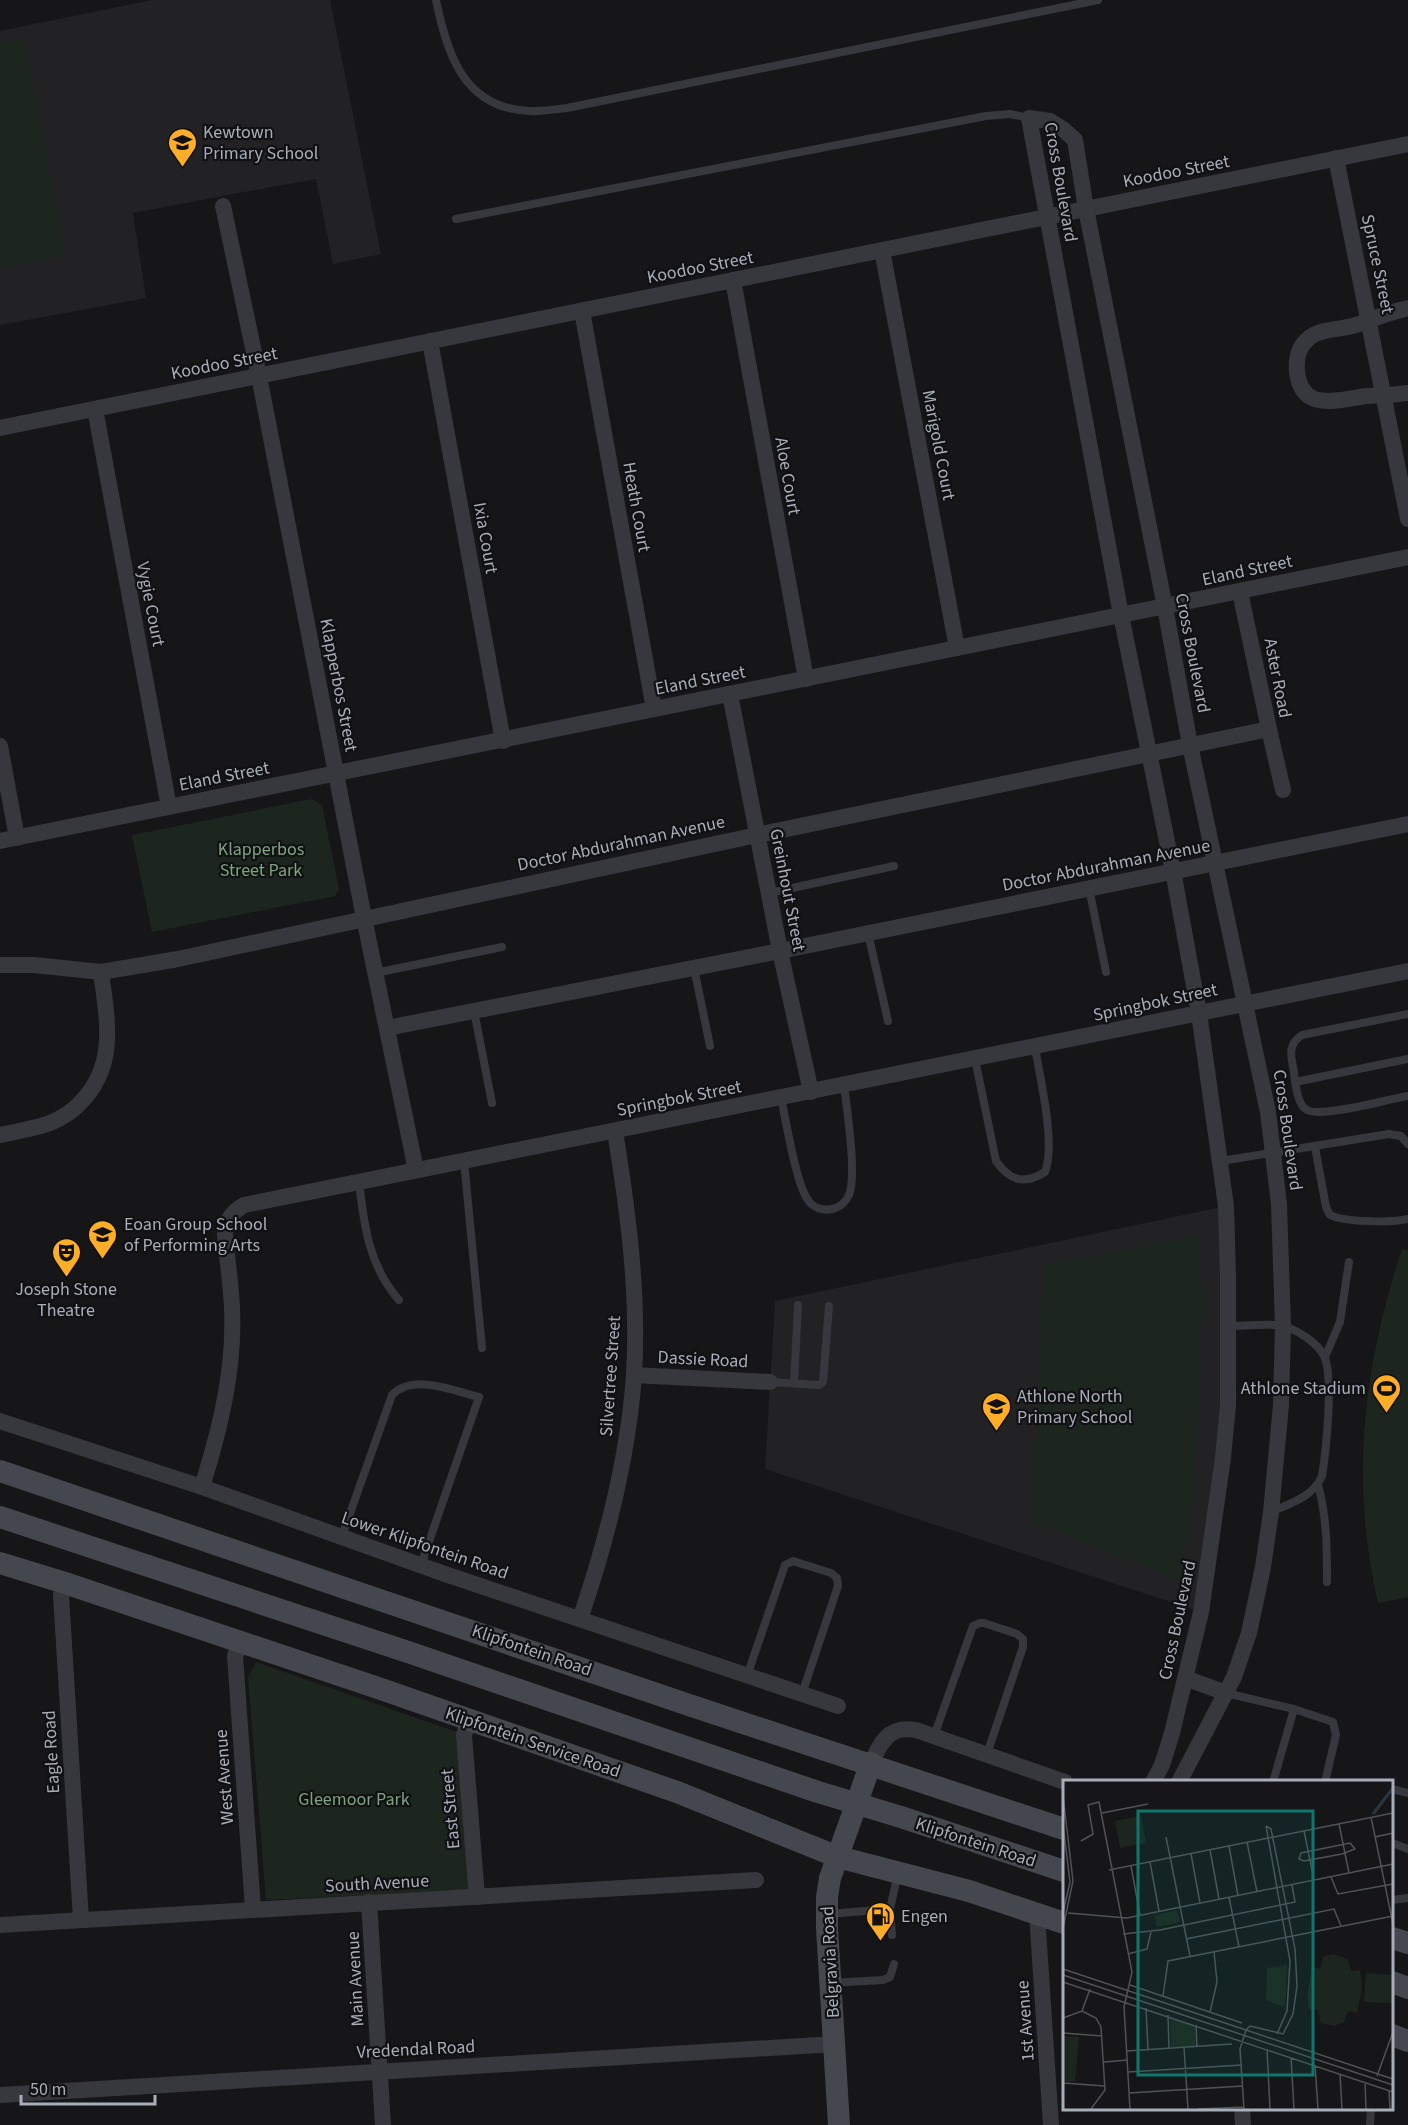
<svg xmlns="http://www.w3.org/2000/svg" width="1408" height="2125" viewBox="0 0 1408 2125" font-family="'Source Sans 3',sans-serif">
<rect width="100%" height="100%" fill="#161618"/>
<!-- built -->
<g fill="#222225">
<path d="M152,0H330L381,254L333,264L316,179L222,196L133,213L146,298L0,325V31Z"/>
<path d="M1226,1206L1228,1405L1201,1612L765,1469L775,1301Z"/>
</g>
<!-- green -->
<g fill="#1d261e">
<path d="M24,39L66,255L0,268V43Z"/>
<path d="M312,799L322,805L339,889L335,896L152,932L132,835Z"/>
<path d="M1201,1236L1203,1309L1194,1499L1181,1580L1031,1521L1044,1265Z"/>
<path d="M1402,1249L1408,1251V1597L1378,1603C1350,1480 1363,1368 1402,1249Z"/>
<path d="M256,1662L457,1732L470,1890L266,1900L248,1677Z"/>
</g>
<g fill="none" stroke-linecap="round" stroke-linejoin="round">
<!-- lane -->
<g stroke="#36383d" stroke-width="8">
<path d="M436,0C447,54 464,109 530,111C542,112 555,109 567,108L1098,0"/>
<path d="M456,219L986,116L1010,114L1029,118"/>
<path d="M1089,888L1106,972"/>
<path d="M769,893L894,866"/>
<path d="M868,933L888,1021"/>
<path d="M694,968L710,1046"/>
<path d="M375,973L502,947"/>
<path d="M474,1011L492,1103"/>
<path d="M1408,1014L1302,1035C1287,1045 1291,1056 1294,1072C1295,1082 1297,1105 1307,1110C1322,1118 1388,1099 1408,1096"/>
<path d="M975,1059L996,1161C1010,1181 1024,1185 1045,1172C1056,1143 1040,1079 1035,1047"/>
<path d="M1295,1082L1408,1059"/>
<path d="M781,1098C786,1120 796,1184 808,1200C813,1208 823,1211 832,1209C839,1208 846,1202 849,1195C857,1174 847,1110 844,1085"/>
<path d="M1315,1147L1326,1207L1330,1215C1344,1222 1392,1223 1408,1219"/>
<path d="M464,1161L482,1348"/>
<path d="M1221,1161L1389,1134L1401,1136L1408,1144"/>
<path d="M359,1182C364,1226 369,1266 399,1300"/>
<path d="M1228,1326C1242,1326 1271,1323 1284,1326C1297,1330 1318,1343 1324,1356C1334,1377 1326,1451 1322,1476C1313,1497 1291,1503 1271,1512"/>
<path d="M1325,1357L1340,1322L1349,1262"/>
<path d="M770,1382L819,1385L823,1382L829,1306"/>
<path d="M794,1383L798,1305"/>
<path d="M1318,1485C1327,1517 1327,1549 1327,1582"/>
<path d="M342,1536L392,1395C414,1373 453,1391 479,1397L421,1565"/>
<path d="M747,1676L785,1565L793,1561L796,1562L831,1573L837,1578L838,1586L802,1694"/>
<path d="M1226,1693L1294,1709L1333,1722L1336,1735L1325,1782"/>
<path d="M934,1736L973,1626L980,1623H984L1017,1634L1023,1639V1647L987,1754"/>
<path d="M1273,1782L1294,1709"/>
<path d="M1392,1789L1408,1793"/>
<path d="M1392,1843L1408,1849"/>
<path d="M1392,1900L1408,1898"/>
<path d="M828,1914L890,1909"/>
<path d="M892,1935L890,1909L898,1873"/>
<path d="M830,1983L883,1980L890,1977L894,1964"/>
<path d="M1370,2125L1371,2108"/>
</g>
<!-- street -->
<g stroke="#36383d" stroke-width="16">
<path d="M1336,158L1408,519"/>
<path d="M223,206L259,376L364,918L416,1170"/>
<path d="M882,250L957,648"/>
<path d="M733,280L806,679"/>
<path d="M1408,308C1390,312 1373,319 1356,325C1341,330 1320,328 1308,339C1298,347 1296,360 1297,372C1302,414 1340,399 1367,396C1381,395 1394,395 1408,393"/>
<path d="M582,311L654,709"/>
<path d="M430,341L503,741"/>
<path d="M95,409L169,807"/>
<path d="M0,428L1408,144"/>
<path d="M730,694L780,951L811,1092"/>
<path d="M1269,729L1283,790"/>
<path d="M0,746L17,838"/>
<path d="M0,841L1408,557"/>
<path d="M0,965H34L101,972L178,959L757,835L1269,729L1240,592"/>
<path d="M387,1028L780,951L1408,824"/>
<path d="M0,1135C17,1131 34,1129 50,1123C60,1119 73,1111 80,1103C118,1065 107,1019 101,972"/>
<path d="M634,1375L770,1382"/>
<path d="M0,1421L202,1487L445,1574L838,1706"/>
<path d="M202,1487C220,1429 235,1369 232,1308C231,1284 227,1259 225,1234C226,1220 232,1212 244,1205L1408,971"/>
<path d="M65,1583L61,1595L81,1920"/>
<path d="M580,1619C607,1540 628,1459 634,1375C639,1293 628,1212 615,1131"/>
<path d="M241,1642L235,1656L253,1909"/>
<path d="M1185,1678L1226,1693"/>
<path d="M469,1720L464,1735L477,1897"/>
<path d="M871,1763C881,1742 889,1725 916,1730L1065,1782"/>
<path d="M1153,1782L1162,1765L1172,1733L1201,1612L1223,1458L1228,1405V1276L1226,1206L1199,1013L1173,871L1121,615L1029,118L1050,121L1063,129L1075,140L1086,209L1165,607L1190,745L1268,1112L1279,1204L1283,1326L1281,1405L1271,1512L1263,1567L1249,1633L1234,1677L1179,1782"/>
<path d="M369,1902L383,2125"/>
<path d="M1037,1914L1051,2125"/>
<path d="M0,1925L756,1880"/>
<path d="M0,2095L835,2044"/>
<path d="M1242,2108L1243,2125"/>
</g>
<!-- secondary -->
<g stroke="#44474d" stroke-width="22">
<path d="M0,1471L692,1706L1064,1829"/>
<path d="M0,1517L408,1652L818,1792L901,1817L1064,1871"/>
<path d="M0,1563L65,1583L381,1689L677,1792L838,1857L969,1891L1064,1923"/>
<path d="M1392,1938L1408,1943"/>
<path d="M1392,1982L1408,1988"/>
<path d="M1392,2035L1408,2041"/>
<path d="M839,2125L827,1928V1897L830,1878L871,1763"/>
</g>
</g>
<!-- icons -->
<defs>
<symbol id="school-pin" viewBox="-11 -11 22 30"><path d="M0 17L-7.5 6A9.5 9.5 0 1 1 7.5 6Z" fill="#fead28" stroke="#111113"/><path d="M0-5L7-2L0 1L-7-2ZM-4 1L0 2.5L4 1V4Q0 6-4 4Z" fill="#111"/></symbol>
<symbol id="university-pin" viewBox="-11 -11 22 30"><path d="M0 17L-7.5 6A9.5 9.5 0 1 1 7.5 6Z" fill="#fead28" stroke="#111113"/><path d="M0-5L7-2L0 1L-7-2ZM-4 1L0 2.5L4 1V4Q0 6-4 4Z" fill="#111"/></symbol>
<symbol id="theatre-pin" viewBox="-11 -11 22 30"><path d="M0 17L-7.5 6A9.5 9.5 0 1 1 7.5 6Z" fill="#fead28" stroke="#111113"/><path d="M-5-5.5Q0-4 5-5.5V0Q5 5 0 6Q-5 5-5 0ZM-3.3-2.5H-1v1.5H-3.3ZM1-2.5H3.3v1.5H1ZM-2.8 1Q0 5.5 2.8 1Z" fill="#111"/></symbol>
<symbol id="stadium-pin" viewBox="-11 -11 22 30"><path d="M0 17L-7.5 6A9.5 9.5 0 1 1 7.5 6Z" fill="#fead28" stroke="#111113"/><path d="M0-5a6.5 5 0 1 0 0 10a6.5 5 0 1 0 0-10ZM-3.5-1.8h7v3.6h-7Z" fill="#111"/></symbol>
<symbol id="fuel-pin" viewBox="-11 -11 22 30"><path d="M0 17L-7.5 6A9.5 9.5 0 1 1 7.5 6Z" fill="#fead28" stroke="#111113"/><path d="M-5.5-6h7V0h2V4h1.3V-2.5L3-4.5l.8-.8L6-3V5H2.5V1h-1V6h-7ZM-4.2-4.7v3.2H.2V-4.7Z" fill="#111"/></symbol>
</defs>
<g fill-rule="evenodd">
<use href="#school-pin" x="166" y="126" width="33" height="45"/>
<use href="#university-pin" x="86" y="1218" width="33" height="45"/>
<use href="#theatre-pin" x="50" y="1236" width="33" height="45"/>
<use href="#stadium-pin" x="1370" y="1372" width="33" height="45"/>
<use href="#school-pin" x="980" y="1390" width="33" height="45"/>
<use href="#fuel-pin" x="864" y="1900" width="33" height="45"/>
</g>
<g text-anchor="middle" stroke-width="4.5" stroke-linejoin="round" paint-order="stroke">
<!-- poi labels -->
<g font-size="18" fill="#a7adb9" stroke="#111113" text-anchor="start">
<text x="203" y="138">Kewtown<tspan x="203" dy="21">Primary School</tspan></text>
<text x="124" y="1230">Eoan Group School<tspan x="124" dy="21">of Performing Arts</tspan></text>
<text x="66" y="1295" text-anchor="middle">Joseph Stone<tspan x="66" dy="21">Theatre</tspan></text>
<text x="1366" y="1394" text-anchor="end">Athlone Stadium</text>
<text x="1017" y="1402">Athlone North<tspan x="1017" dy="21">Primary School</tspan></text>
<text x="901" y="1922">Engen</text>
</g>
<!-- street labels -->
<g font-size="18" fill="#a7adb9" stroke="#111113">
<text transform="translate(1176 171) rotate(-11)" y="6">Koodoo Street</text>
<text transform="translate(1061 182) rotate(80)" y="6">Cross Boulevard</text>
<text transform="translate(1378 264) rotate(78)" y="6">Spruce Street</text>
<text transform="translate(700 267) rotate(-11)" y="6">Koodoo Street</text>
<text transform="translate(224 363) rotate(-11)" y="6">Koodoo Street</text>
<text transform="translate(939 445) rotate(79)" y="6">Marigold Court</text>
<text transform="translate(788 476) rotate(80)" y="6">Aloe Court</text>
<text transform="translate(637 507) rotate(80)" y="6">Heath Court</text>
<text transform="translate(486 538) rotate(80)" y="6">Ixia Court</text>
<text transform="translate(1247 570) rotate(-12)" y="6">Eland Street</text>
<text transform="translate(151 604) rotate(79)" y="6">Vygie Court</text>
<text transform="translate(1193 653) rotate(79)" y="6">Cross Boulevard</text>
<text transform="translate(1278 678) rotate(79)" y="6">Aster Road</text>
<text transform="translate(700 680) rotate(-11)" y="6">Eland Street</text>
<text transform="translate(339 685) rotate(79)" y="6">Klapperbos Street</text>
<text transform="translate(224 776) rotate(-11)" y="6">Eland Street</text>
<text transform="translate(621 843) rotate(-12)" y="6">Doctor Abdurahman Avenue</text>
<text transform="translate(1106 865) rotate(-11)" y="6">Doctor Abdurahman Avenue</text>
<text transform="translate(788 890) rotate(79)" y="6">Greinhout Street</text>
<text transform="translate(1155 1002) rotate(-12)" y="6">Springbok Street</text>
<text transform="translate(679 1098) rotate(-11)" y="6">Springbok Street</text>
<text transform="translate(1288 1130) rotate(82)" y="6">Cross Boulevard</text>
<text transform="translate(703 1359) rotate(3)" y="6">Dassie Road</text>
<text transform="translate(610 1376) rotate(-86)" y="6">Silvertree Street</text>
<text transform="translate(425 1545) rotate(19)" y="6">Lower Klipfontein Road</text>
<text transform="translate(1177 1620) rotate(-78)" y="6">Cross Boulevard</text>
<text transform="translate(532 1650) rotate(19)" y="6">Klipfontein Road</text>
<text transform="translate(533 1742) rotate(19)" y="6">Klipfontein Service Road</text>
<text transform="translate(51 1752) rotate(-93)" y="6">Eagle Road</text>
<text transform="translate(224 1777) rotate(-94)" y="6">West Avenue</text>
<text transform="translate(450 1809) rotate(-95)" y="6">East Street</text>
<text transform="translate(976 1842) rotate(18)" y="6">Klipfontein Road</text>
<text transform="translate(377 1883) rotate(-3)" y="6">South Avenue</text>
<text transform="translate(830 1962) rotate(-93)" y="6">Belgravia Road</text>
<text transform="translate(355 1979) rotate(-93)" y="6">Main Avenue</text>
<text transform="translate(1025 2021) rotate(-94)" y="6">1st Avenue</text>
<text transform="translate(416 2049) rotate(-3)" y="6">Vredendal Road</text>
</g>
<!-- park labels -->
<g font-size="18" fill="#7ca57d" stroke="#111113">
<text x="261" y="855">Klapperbos<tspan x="261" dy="21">Street Park</tspan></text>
<text x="354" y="1805">Gleemoor Park</text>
</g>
</g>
<!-- overview -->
<g transform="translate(1063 1780)">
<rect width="330" height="330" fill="#161618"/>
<path d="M78,36L83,63L57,68L52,41ZM114,130L117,142L94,147L91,135ZM270,174L285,179L288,191L297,190L299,209L294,233L285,231L281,242L271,246L258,243L254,229L246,230L244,216L249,186L257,189L260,177ZM224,185L223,217L221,227L203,220L204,188ZM303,193L330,195L329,223L301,222ZM107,237L132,246L133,266L108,267ZM0,256L16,257L12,302L0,301Z" fill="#1d261e"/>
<path fill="none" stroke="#2b353d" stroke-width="3" d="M310,34L330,8"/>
<path fill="none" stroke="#505258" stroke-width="1.5" d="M0,16L10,101L0,148M39,33L85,24M308,37L330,144M276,44L286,93M0,45L7,102L0,133M203,46L227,181L224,231L214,254M241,51L251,100M103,57L127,176M312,57L330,53M18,61L30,54L25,25L36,22L69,192L61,227L67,329M184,62L194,112M287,63L292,69L279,74L241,81L236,79L238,73ZM166,66L175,116M147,70L156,119M128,74L137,123M87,82L96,131M68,86L77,135M46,90L330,33M268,97L275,114L330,104M166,117L176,167M5,133L64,138L330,84M60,154L97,150L232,122L229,105M123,159L271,129L278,146M65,174L84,169L88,152M0,189L330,299M0,195L330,305M0,202L330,312M67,205L179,243M100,216L105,181L330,136M83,228L85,269M19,231L27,209M147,232L154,202L151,172M105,235L106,268M0,238L19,231L33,238L38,247L42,310L28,329M133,245L134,267M0,253L39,256M121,267L125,329M204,269L207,329M64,271L169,264M228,277L231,329M41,282L65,280M252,285L255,329M65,292L179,285M277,294L279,329M314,296L330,252M302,302L303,329M0,303L42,306M326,310L327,329M66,313L180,306M135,329L181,327M181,329L177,269L183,250L187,246L220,254L230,234L234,206L232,169L208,49L203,46"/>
<path fill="#0f766e" fill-opacity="0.15" stroke="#0f766e" stroke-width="3" d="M75,31H250V295H75Z"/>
<rect width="330" height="330" fill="none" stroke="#a7adb9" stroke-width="3"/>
</g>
<!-- scale -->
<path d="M21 2095v9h134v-9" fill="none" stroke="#a7adb9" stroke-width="3"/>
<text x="30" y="2095" font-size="18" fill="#a7adb9" stroke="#111113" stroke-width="4.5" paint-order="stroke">50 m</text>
</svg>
